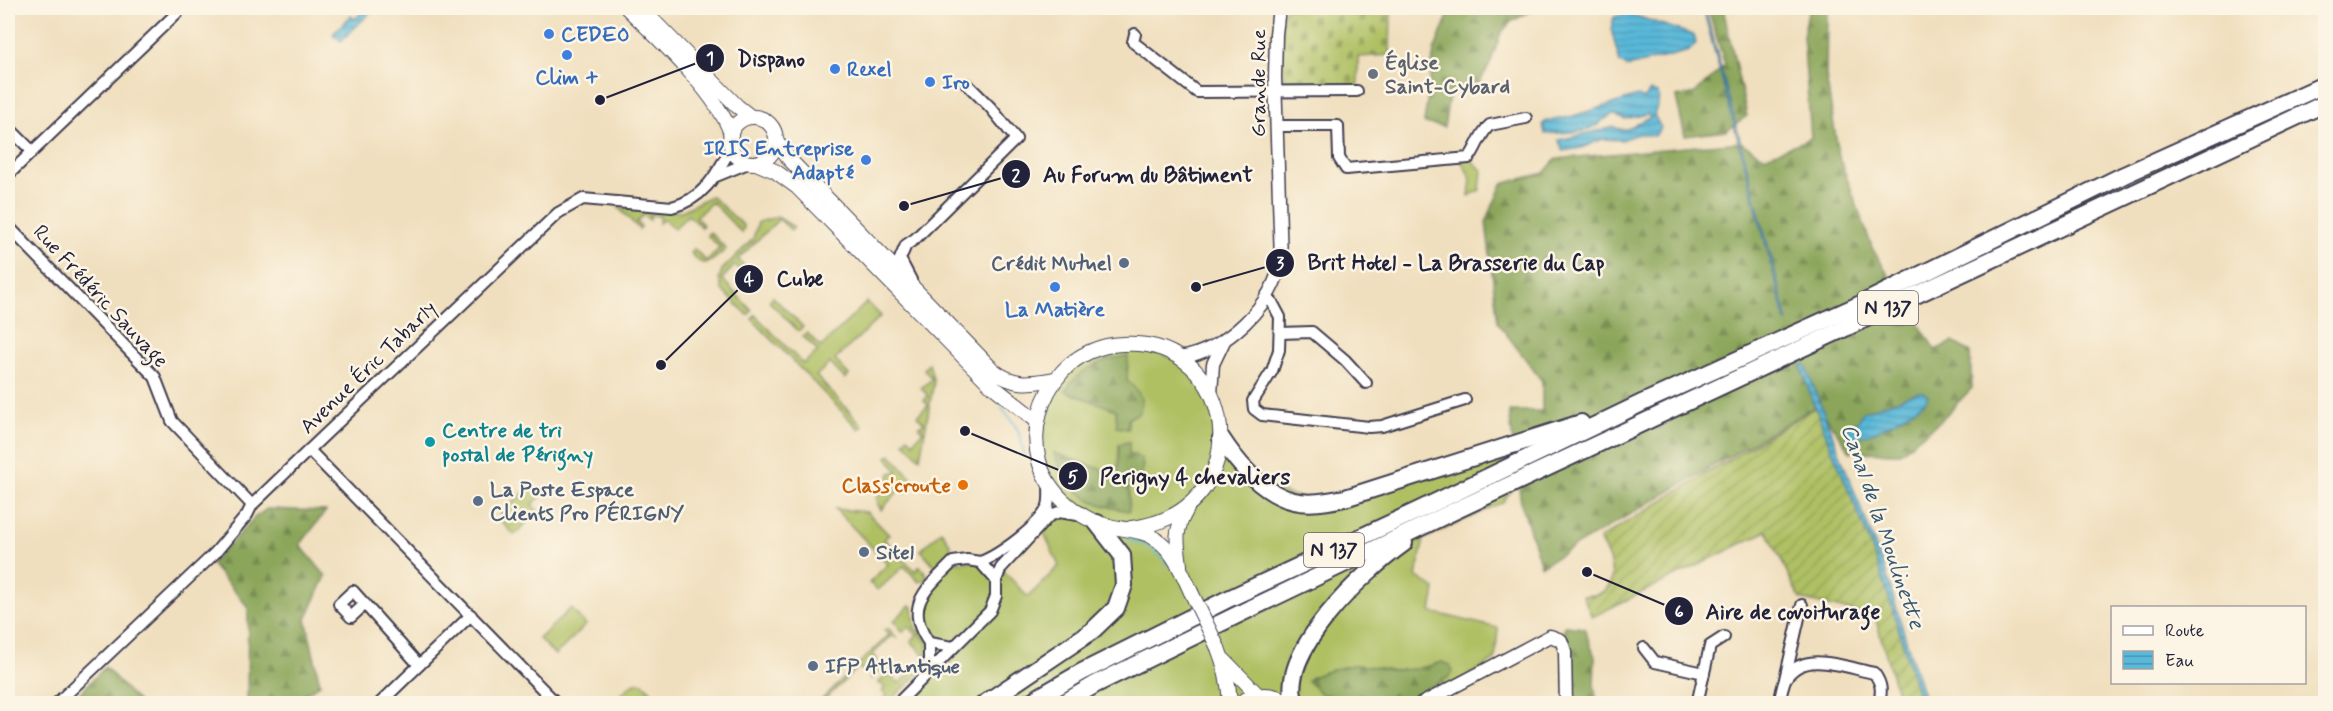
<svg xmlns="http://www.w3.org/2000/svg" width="2333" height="711" viewBox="0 0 2333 711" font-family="Mynerve,sans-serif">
<defs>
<pattern id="forest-firs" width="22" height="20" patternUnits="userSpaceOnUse" patternTransform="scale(1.5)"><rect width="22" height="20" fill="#8ba65a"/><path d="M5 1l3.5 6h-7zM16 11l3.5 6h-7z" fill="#71874c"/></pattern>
<pattern id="cemetery-stones" width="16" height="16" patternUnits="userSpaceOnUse" patternTransform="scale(1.5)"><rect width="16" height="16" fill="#afc064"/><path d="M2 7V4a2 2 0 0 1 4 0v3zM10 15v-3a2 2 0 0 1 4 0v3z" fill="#8e9c54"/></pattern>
<pattern id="garden-furrows" width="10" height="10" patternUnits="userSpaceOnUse" patternTransform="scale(1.5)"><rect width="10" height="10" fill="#afc064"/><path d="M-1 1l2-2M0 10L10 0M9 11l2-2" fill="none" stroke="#8e9c54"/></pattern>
<pattern id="water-rules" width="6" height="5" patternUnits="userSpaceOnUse" patternTransform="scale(1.5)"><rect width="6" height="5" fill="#5ab9d9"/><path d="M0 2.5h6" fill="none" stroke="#4a96b1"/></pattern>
</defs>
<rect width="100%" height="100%" fill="#fcf5e5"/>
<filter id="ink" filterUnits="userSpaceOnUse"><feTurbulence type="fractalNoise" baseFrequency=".0167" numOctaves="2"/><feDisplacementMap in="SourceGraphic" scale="12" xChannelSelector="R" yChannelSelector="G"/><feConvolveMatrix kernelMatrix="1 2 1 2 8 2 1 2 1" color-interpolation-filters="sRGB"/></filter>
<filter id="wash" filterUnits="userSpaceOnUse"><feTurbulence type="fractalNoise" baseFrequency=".008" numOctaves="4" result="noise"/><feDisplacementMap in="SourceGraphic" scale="24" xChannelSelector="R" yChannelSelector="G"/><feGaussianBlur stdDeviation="1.35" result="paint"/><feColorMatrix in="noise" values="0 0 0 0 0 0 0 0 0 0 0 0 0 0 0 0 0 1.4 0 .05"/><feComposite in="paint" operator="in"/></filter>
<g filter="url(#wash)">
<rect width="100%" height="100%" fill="#f0dfbe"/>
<!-- grass -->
<g fill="#afc064" stroke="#687150" stroke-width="1.5" fill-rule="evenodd">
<path d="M1469,158L1482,170L1480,190L1469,196L1471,178L1460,159Z"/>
<path d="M711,196L742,224L744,227L742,233L712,202L696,217L703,225L701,227L688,215L674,229L664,219L659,223L660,216L650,215V220L643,215L637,222L641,227L639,229L618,207L682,211Z"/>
<path d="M777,217L794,227L791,230L779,219L738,259L752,275L748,279L735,265L722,279L752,311L748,315L722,290L719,278L722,270L753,239L758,222Z"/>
<path d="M710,232L726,249C713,260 704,272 691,253L694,249L706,261L720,248L707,235Z"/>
<path d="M773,297L803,327L798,331L769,301Z"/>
<path d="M867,302L881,316L835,360L849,375L845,379L830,363L816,376L863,426L859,429L752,319L755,315L803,364L818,351L803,336L807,333L821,347Z"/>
<path d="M1150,345L1202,378L1221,438L1264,487L1319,503L1510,446L1517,482L1503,502L1424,539L1416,576L1435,589L1431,612L1498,628L1495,660L1420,703L897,704L925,675L929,661L920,630V600L953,562H980L996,580L1001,568L1028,597L1059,566L1040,524L1069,512L1049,483L1037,421L1055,379L1097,349ZM1180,521L1179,566L1160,542L1133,528Z"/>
<path d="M929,363L934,382L920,458L904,442L908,437L913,442L923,431L919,427L924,422L917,416L928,405L924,400L928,396L921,388L932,379L924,369Z"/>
<path d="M891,455L914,480V484L905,493L900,489L881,510L878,505L877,497L888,484L890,473L898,471L887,457Z"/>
<path d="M531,487L541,496L532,505L538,511L514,535L501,521V512Z"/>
<path d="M835,509L867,512L889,535L884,539L915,571L920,566L927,575V579L919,582L904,566L878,590L869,583L888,564Z"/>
<path d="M941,531C948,540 953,545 950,557L938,566L934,565L921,550Z"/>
<path d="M910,605L913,607L915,627L927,643L924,669L888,703H880L887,696L882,691L885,688L880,683L877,685L887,673L891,672L888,675L900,683L924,661L925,656L911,641L917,635L908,626L903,632L894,621Z"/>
<path d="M571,608L586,625L555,655L539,639Z"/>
<path d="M889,629L897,639L892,635L873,654L877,659L875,662L880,668L884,664V667L871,679L872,675L867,669L864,672L859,667L821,703H818L889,635L884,630Z"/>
<path d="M638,682L643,683L663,703H612L631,685Z"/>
</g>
<!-- forest -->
<g fill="url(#forest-firs)" stroke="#56644a" stroke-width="1.5">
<path d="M1451,8H1536L1511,22L1501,33L1491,61L1478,86L1450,90L1444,127L1424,123L1434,51Z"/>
<path d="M1708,8H1723L1747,116L1726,131L1685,136L1676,97L1695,93L1725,65Z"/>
<path d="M1809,8H1827L1826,76L1839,156L1873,250L1935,350L1953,342L1970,352L1972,388L1941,420L1900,453L1850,452L1818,405L1541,566L1521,503L1509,411H1542V381L1498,323L1486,222L1502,184L1544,173L1556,159L1741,142L1765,157L1811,138L1803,36Z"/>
<path d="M1128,356L1127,381C1139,390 1144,397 1140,412L1128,419V429L1117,427L1116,410L1065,391C1079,369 1102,359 1128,356Z"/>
<path d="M1129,442V453L1142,459C1144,471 1142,479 1129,484V511C1089,505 1068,492 1054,453L1118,475L1119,444Z"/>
<path d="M267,509L326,511L300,545L326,576L306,619L320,684L293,703H247L248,607L211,564L255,517Z"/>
<path d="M1565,626L1584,628L1595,657L1594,684L1597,703H1566L1561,640Z"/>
<path d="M1442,662L1449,665L1453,670L1448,678L1404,702L1373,698L1360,700L1351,703H1340L1322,694L1307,681C1312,674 1345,666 1354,665C1368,664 1382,670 1396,670C1411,670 1428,667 1442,662Z"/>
<path d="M105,667L139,703L71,702Z"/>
</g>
<!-- cemetery -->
<path fill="url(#cemetery-stones)" stroke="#687150" stroke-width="1.5" d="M1285,8H1391L1390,55L1358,57V86L1283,88L1282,21Z"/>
<!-- garden -->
<path fill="url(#garden-furrows)" stroke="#687150" stroke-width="1.5" d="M1819,405L1874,545L1923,703H1900L1875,617L1800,599L1767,531L1592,617L1583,596C1624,596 1613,562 1599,539Z"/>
<!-- water -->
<g fill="url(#water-rules)" stroke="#3e6e8a" stroke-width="1.5">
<path d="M1703,8H1705L1788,321H1786Z"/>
<path d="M365,9L369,14L341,41L333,34L351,16L355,19Z"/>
<path d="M1627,13L1694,35L1696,43L1689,51L1628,67L1620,63L1611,29L1614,17Z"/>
<path d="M1650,91L1658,93C1660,101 1657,107 1654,115L1661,128L1655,136L1638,134L1622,140L1603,139L1581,148L1563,151L1559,140L1614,127C1629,135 1637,121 1650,118L1648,114L1625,119L1613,114L1600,122L1599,125L1583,131L1545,134L1543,124L1545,122L1570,117L1638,96L1644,99Z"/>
<path d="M1805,364L1886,573L1925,703H1920C1903,644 1887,586 1864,528C1843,474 1818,422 1801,366Z"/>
<path d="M1921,391L1928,396L1925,402C1907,413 1866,444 1846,436V427L1859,420L1863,412Z"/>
</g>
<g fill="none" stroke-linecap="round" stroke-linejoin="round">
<!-- stream -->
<g stroke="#5ab9d9" stroke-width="2">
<path d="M1681,8L1706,14"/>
<path d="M1001,407C1016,425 1021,431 1024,455"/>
<path d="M1127,539C1148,545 1154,547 1168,565"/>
</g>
</g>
</g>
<g filter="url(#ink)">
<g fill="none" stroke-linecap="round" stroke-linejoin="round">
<defs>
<g id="minor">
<path d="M1135,34L1133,42L1197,92L1357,91"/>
<path d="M1277,126H1338L1339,158L1346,169L1469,158C1477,148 1480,133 1490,125L1526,118"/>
<path d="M8,127L32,151"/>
<path d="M8,175L182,8"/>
<path d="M716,176L748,163"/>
<path d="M8,226L155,377L172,421L252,505"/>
<path d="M911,280L900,259L906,245L915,239L1016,139L991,108L967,84"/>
<path d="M1265,299L1272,302L1280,317L1279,350L1272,371L1253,401L1254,409L1262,415L1369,427L1382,426L1465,400"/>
<path d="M1280,333L1312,332L1345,360L1366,383"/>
<path d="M980,562C998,556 1041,525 1048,506C1050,499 1049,490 1049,483"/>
<path d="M996,580L1001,568L1049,516L1059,512L1078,515"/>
<path d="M365,604L351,617L339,604L353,591L419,665"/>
<path d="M1644,648L1655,662L1704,673"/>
<path d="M926,672L929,661V643"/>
<path d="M1785,679L1802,605"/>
<path d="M56,704L215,553L247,515L252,505L309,450"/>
<path d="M379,704L471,615"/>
<path d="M557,704L309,450L558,213L583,199L672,207C704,199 716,175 731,148"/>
<path d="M897,704L990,611L996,596V580L980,562L967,560L953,562C926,589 903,606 929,643L953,647"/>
<path d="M1697,704L1710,646L1724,637"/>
<path d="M1779,704C1781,696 1782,687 1785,680C1802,648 1847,668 1874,673C1882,684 1882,691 1879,704"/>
</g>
<g id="tertiary">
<path d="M1180,358C1226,350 1273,306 1281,260L1275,77L1276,34L1279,8"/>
<path d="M1211,394L1213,364L1224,341"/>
<path d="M1421,704L1550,636L1561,640L1565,651L1566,704"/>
</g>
<g id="secondary">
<path d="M627,8C657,37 719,95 731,134"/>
<path d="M641,8L737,106L751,117"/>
<circle cx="753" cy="140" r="23"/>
<path d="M776,140L790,160L993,370C1014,387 1031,383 1055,379"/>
<path d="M756,163L775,171L797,187L990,384L1037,421"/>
<path d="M1131,528C1263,512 1239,335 1122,344C1099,345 1077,355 1062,372C1041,396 1031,429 1039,461C1048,494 1080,521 1113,527C1129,530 1147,531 1160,542C1175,554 1183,575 1191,592"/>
<path d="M1180,565C1177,541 1174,531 1187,509"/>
<path d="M1218,648C1225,665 1229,684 1230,704"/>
<path d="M1224,660L1258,695"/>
<path d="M1238,704C1256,692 1273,692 1291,704"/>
</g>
<g id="trunk">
<path d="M1221,438C1238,464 1263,494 1294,501C1311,505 1329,501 1345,498L1581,423"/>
<path d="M984,704L1092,631L1116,608L1124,585L1122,555L1097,523"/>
<path d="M1027,704L1082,672L1226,600L1419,510L1644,402L1863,303L2124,175L2326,84"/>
<path d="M1062,704L1096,684L1239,614L1450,513L2326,103"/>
<path d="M1295,704C1276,652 1366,570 1404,543"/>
</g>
</defs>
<!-- minor casing -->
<use href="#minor" stroke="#413e4f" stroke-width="14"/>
<!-- tertiary casing -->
<use href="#tertiary" stroke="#413e4f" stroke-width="15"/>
<!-- secondary casing -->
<use href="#secondary" stroke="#413e4f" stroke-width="16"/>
<!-- trunk casing -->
<use href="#trunk" stroke="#413e4f" stroke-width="20"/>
<!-- minor -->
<use href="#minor" stroke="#fff" stroke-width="10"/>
<!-- tertiary -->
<use href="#tertiary" stroke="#fff" stroke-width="12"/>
<!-- secondary -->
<use href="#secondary" stroke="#fff" stroke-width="14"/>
<!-- trunk -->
<use href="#trunk" stroke="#fff" stroke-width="16"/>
<defs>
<path id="secondary-bridge" d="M1191,592L1218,648"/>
</defs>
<!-- secondary-bridge casing -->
<use href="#secondary-bridge" stroke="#413e4f" stroke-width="16" stroke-linecap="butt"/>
<!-- secondary-bridge -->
<use href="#secondary-bridge" stroke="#fff" stroke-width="14"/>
</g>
</g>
<!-- markers -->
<g fill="#3f7fe0" stroke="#fcf5e5" stroke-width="2">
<circle cx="549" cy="34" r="6"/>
<circle cx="567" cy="55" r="6"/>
<circle cx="835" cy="69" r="6"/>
<circle cx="930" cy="82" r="6"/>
<circle cx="866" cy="160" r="6"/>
<circle cx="1055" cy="287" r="6"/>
</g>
<circle fill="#6b7280" stroke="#fcf5e5" stroke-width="2" cx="1373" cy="74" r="6"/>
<g fill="#5c6f8a" stroke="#fcf5e5" stroke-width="2">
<circle cx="1124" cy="263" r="6"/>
<circle cx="478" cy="501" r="6"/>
<circle cx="864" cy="552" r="6"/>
<circle cx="813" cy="666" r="6"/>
</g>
<circle fill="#0f9aa8" stroke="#fcf5e5" stroke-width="2" cx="430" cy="442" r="6"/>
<circle fill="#e8710a" stroke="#fcf5e5" stroke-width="2" cx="963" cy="485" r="6"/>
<g text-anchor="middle" stroke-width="5" stroke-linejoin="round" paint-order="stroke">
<!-- shield labels -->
<g fill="#fcf5e5" stroke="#63616e" stroke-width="1.5">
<rect x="1858" y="291" width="60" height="34" rx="4.5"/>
<rect x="1304" y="533" width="60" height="34" rx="4.5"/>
</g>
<g font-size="20" font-weight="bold" fill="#22223b">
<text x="1888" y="315">N 137</text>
<text x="1334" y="557">N 137</text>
</g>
<!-- shop labels -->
<g font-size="21" font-weight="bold" fill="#366cbe" stroke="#fcf5e5" text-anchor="start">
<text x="561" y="41">CEDEO</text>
<text x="847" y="76">Rexel</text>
<text x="567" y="84" text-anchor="middle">Clim +</text>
<text x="942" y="89">Iro</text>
<text x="854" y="155" text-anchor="end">IRIS Entreprise<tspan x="854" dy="24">Adapté</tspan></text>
<text x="1055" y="316" text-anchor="middle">La Matière</text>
</g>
<!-- worship labels -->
<g font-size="21" font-weight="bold" fill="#5b616d" stroke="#fcf5e5" text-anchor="start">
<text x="1385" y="69">Église<tspan x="1385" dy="24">Saint-Cybard</tspan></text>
</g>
<!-- street labels -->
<g font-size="21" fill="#22223b" stroke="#fcf5e5">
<text transform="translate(1258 83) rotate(-90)" y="7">Grande Rue</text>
<text transform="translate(101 296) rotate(47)" y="7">Rue Frédéric Sauvage</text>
<text transform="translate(368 367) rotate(-44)" y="7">Avenue Éric Tabarly</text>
</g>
<!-- service labels -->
<g font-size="21" font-weight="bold" fill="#4e5e75" stroke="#fcf5e5" text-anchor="start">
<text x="1112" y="270" text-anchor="end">Crédit Mutuel</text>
<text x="490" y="496">La Poste Espace<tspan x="490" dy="24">Clients Pro PÉRIGNY</tspan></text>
<text x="876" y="559">Sitel</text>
<text x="825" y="673">IFP Atlantique</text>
</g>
<!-- culture labels -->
<g font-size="21" font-weight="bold" fill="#0d838f" stroke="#fcf5e5" text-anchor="start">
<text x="442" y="437">Centre de tri<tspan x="442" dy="24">postal de Périgny</tspan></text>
</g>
<!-- food labels -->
<g font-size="21" font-weight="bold" fill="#c56008" stroke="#fcf5e5" text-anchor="end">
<text x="951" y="492">Class'croute</text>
</g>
<!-- water labels -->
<g font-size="22" font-style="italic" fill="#365772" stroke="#fcf5e5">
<text transform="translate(1884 526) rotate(71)" y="8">Canal de la Moulinette</text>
</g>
</g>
<!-- callouts -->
<path fill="none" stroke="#22223b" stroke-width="2" d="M600 100L710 58M904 206L1016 174M1196 287L1280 263M661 365L749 279M965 431L1073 476M1587 572L1679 611"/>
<g fill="#22223b" stroke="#fcf5e5" stroke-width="2">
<circle cx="600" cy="100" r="6"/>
<circle cx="904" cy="206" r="6"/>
<circle cx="1196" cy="287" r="6"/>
<circle cx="661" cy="365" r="6"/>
<circle cx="965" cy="431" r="6"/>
<circle cx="1587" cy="572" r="6"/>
<circle cx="710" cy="58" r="15"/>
<circle cx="1016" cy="174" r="15"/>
<circle cx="1280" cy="263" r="15"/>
<circle cx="749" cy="279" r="15"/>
<circle cx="1073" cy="476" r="15"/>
<circle cx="1679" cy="611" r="15"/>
</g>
<g font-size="18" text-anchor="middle" font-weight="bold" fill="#fff">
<text x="710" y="64">1</text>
<text x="1016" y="181">2</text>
<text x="1280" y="269">3</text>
<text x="749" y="285">4</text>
<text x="1073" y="483">5</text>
<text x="1679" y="617">6</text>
</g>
<g font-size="22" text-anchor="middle" font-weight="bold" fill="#22223b" stroke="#fcf5e5" stroke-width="5" stroke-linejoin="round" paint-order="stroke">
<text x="771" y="66">Dispano</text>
<text x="1148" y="182">Au Forum du Bâtiment</text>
<text x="1456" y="270">Brit Hotel - La Brasserie du Cap</text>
<text x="800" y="286">Cube</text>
<text x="1195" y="484">Perigny 4 chevaliers</text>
<text x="1793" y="619">Aire de covoiturage</text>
</g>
<!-- margin -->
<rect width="2333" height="711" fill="none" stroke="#fcf5e5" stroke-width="30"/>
<!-- legend -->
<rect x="2111" y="606" width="195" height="78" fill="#fcf5e5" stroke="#a5a1a1" stroke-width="1.5"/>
<rect x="2123" y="626" width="30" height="9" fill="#ffffff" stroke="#a5a1a1" stroke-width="1.5"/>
<text x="2165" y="636" font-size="18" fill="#22223b">Route</text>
<rect x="2123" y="651" width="30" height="18" fill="url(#water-rules)" stroke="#a5a1a1" stroke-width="1.5"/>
<text x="2165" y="666" font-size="18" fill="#22223b">Eau</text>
</svg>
